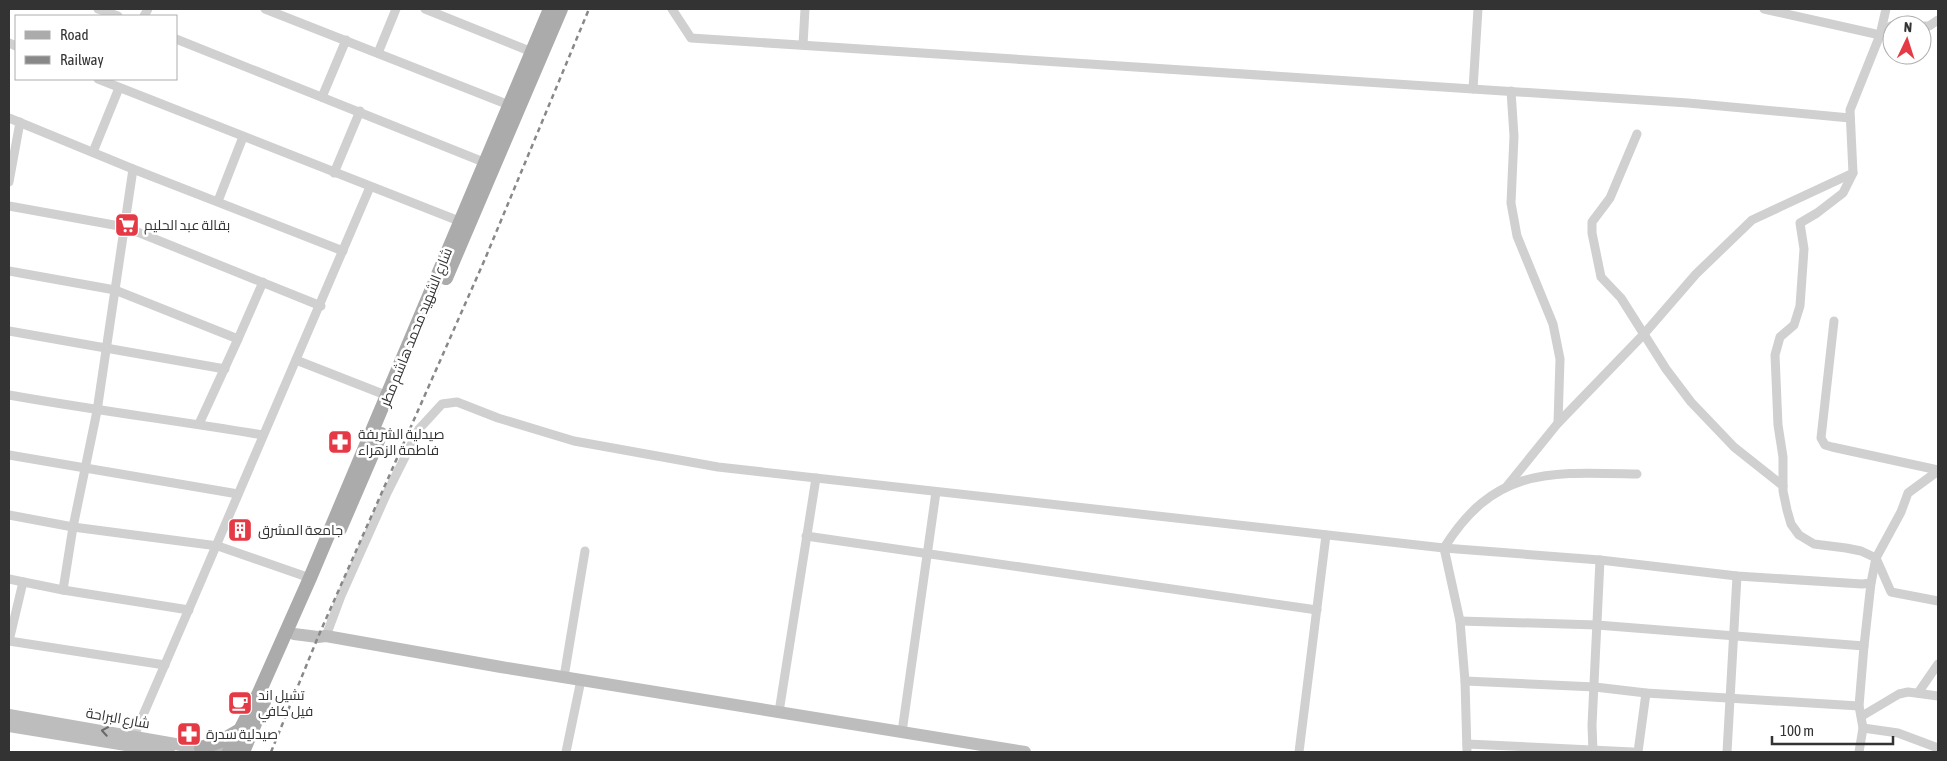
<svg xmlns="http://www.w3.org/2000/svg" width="1947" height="761" viewBox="0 0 1947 761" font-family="'Asap Condensed',Cairo,sans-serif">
<rect width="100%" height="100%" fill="#fff"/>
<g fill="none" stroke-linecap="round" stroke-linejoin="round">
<!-- street -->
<g stroke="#d0d0d0" stroke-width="9">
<path d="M98,9L118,16"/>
<path d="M265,9L509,105"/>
<path d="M425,9L532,52"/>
<path d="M672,9L691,38L1688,103L1850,118"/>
<path d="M1764,9L1880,35C1889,24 1897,23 1911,25"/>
<path d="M1886,9L1880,35L1850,110L1853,173L1843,193L1817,213L1800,223L1804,249L1800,306L1794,325L1780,337L1775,355L1778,425L1783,457V491L1787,510L1791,524L1799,535L1814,544L1846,548L1861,551L1876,558L1891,592L1938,601"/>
<path d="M144,16L148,9"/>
<path d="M1922,26H1929L1938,20"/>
<path d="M176,39L486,163"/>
<path d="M9,43L16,46"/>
<path d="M803,45L805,9"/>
<path d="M378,53L396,9"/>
<path d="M98,79L459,221"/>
<path d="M1473,89L1478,9"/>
<path d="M1511,91L1514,136L1511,203L1517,236L1553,324L1560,359L1558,423"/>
<path d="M322,97L346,40"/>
<path d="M9,118L133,169L343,251"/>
<path d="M1637,134L1610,198L1592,222V233L1601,277L1621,298L1666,369L1691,402L1734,447L1783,486"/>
<path d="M93,152L119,88"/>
<path d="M334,173L360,111"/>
<path d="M9,182L20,122"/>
<path d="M218,201L243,137"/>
<path d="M9,206L125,227L321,306"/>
<path d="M9,271L115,290L238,339L199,424"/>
<path d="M1834,321L1821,438L1825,445L1832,447L1938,470"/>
<path d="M9,331L225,369"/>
<path d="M238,339L263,282"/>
<path d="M296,360L388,396"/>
<path d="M9,395C93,410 179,421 263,435"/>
<path d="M9,455L238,494"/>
<path d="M1507,486L1558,423L1644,334L1696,274L1752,220L1853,173"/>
<path d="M9,515L73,527L218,546L310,578"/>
<path d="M806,536L1317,610"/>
<path d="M9,579L63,590L189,610"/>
<path d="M63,590L73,527L97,411L133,169"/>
<path d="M1460,621L1597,625L1864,646"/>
<path d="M326,636L341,596L387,493L419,429L442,404L457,402L498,418L574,441L718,467L1444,548L1600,560L1737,576L1862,584L1871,583"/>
<path d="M9,641L165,665"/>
<path d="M9,641L23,582"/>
<path d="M564,677L585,551"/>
<path d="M1465,681L1595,687L1646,693L1859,706"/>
<path d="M1918,693L1938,664"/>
<path d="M779,712L816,478"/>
<path d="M1862,716L1899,694L1908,692L1938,696"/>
<path d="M1863,728L1898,733L1938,748"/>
<path d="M902,732L936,492"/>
<path d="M134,736C213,553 293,370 370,187"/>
<path d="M1467,744L1633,752"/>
<path d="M566,752L581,680"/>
<path d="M1299,752L1326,535"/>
<path d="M1467,752L1465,681L1460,621L1444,548C1495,466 1551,472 1637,474"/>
<path d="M1593,752L1592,725L1600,560"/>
<path d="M1638,752L1646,693"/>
<path d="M1727,752L1737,576"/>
<path d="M1859,752L1863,728L1859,706L1864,646L1871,583L1876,558L1901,512L1908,493L1938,471"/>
</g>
<!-- secondary -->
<g stroke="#bdbdbd" stroke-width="12">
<path d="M294,634L318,637L326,636L501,667L1025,752"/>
<path d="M9,715L221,752"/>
<path d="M9,726L169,752"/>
</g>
<!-- primary -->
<g stroke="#ababab" stroke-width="14">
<path d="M446,278L561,9"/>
<path d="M340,529L381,434"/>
<path d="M201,748L221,741L240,730"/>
<path d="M229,752L258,695L310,578L550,9"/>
<path d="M243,752L264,702"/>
</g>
<!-- rail -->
<path stroke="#888" stroke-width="2.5" stroke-dasharray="5 4" stroke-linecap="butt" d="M271,752L318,637L485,259L589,9"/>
</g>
<!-- one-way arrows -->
<defs><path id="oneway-chevron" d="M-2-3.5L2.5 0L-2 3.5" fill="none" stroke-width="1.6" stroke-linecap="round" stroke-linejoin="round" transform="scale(1.25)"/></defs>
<use stroke="#6a6a6a" href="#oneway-chevron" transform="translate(105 731) rotate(-170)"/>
<!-- icons -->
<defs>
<symbol id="supermarket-square" viewBox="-11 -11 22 22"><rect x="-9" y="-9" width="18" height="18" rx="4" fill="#e63946" stroke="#fff"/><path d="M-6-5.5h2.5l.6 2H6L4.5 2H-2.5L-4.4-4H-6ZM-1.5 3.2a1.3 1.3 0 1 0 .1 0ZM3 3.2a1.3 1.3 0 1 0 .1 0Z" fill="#fff"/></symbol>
<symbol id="pharmacy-square" viewBox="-11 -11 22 22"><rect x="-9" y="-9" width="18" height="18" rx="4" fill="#e63946" stroke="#fff"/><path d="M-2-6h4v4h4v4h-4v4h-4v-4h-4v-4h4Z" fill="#fff"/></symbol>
<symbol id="building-square" viewBox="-11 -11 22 22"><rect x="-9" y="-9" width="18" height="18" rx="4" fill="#e63946" stroke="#fff"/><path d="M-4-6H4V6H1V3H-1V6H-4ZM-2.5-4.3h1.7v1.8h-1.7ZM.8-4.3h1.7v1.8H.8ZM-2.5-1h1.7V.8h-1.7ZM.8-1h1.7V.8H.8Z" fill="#fff"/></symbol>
<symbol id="cafe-square" viewBox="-11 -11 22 22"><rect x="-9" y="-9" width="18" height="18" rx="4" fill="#e63946" stroke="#fff"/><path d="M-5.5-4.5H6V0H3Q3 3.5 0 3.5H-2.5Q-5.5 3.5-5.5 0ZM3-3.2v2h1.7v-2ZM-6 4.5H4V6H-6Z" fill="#fff"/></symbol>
</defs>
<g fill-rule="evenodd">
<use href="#supermarket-square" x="113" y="211" width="28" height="28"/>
<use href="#pharmacy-square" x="326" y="428" width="28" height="28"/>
<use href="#building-square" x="226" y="516" width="28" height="28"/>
<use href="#cafe-square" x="226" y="689" width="28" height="28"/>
<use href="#pharmacy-square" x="175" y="720" width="28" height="28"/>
</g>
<g text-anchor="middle" stroke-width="5" stroke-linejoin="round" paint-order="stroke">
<!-- poi labels -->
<g font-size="14" fill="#333" stroke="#fff" text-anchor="start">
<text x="144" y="230">بقالة عبد الحليم</text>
<text x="358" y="439">صيدلية الشريفة<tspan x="358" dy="16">فاطمة الزهراء</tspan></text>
<text x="258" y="535">جامعة المشرق</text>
<text x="258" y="700">تشيل اند<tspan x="258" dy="16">فيل كافي</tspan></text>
<text x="206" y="739">صيدلية سدرة</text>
</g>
<!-- street labels -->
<g font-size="14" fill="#333" stroke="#fff">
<text transform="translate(416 327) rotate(-68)" y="5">شارع الشهيد محمد هاشم مطر</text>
<text transform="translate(118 718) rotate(10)" y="5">شارع البراحة</text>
</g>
</g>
<!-- border -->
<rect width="1947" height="761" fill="none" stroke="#333333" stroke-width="20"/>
<!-- legend -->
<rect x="15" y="15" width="162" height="65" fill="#ffffff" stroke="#adadad"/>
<rect x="25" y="31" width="25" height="8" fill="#ababab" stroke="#adadad"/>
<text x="60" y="40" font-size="15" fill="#333333">Road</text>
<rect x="25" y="56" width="25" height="8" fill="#888888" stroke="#adadad"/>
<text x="60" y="65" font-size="15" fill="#333333">Railway</text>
<!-- north arrow -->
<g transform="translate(1907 40) rotate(4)"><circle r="24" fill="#ffffff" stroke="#adadad"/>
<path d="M0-4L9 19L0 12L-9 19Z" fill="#e63946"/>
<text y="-8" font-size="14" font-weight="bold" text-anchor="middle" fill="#333333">N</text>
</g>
<!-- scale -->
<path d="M1772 736v8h121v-8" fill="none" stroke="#333333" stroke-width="2.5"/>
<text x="1780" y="736" font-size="15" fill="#333333" stroke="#ffffff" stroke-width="4" paint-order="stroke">100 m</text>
</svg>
